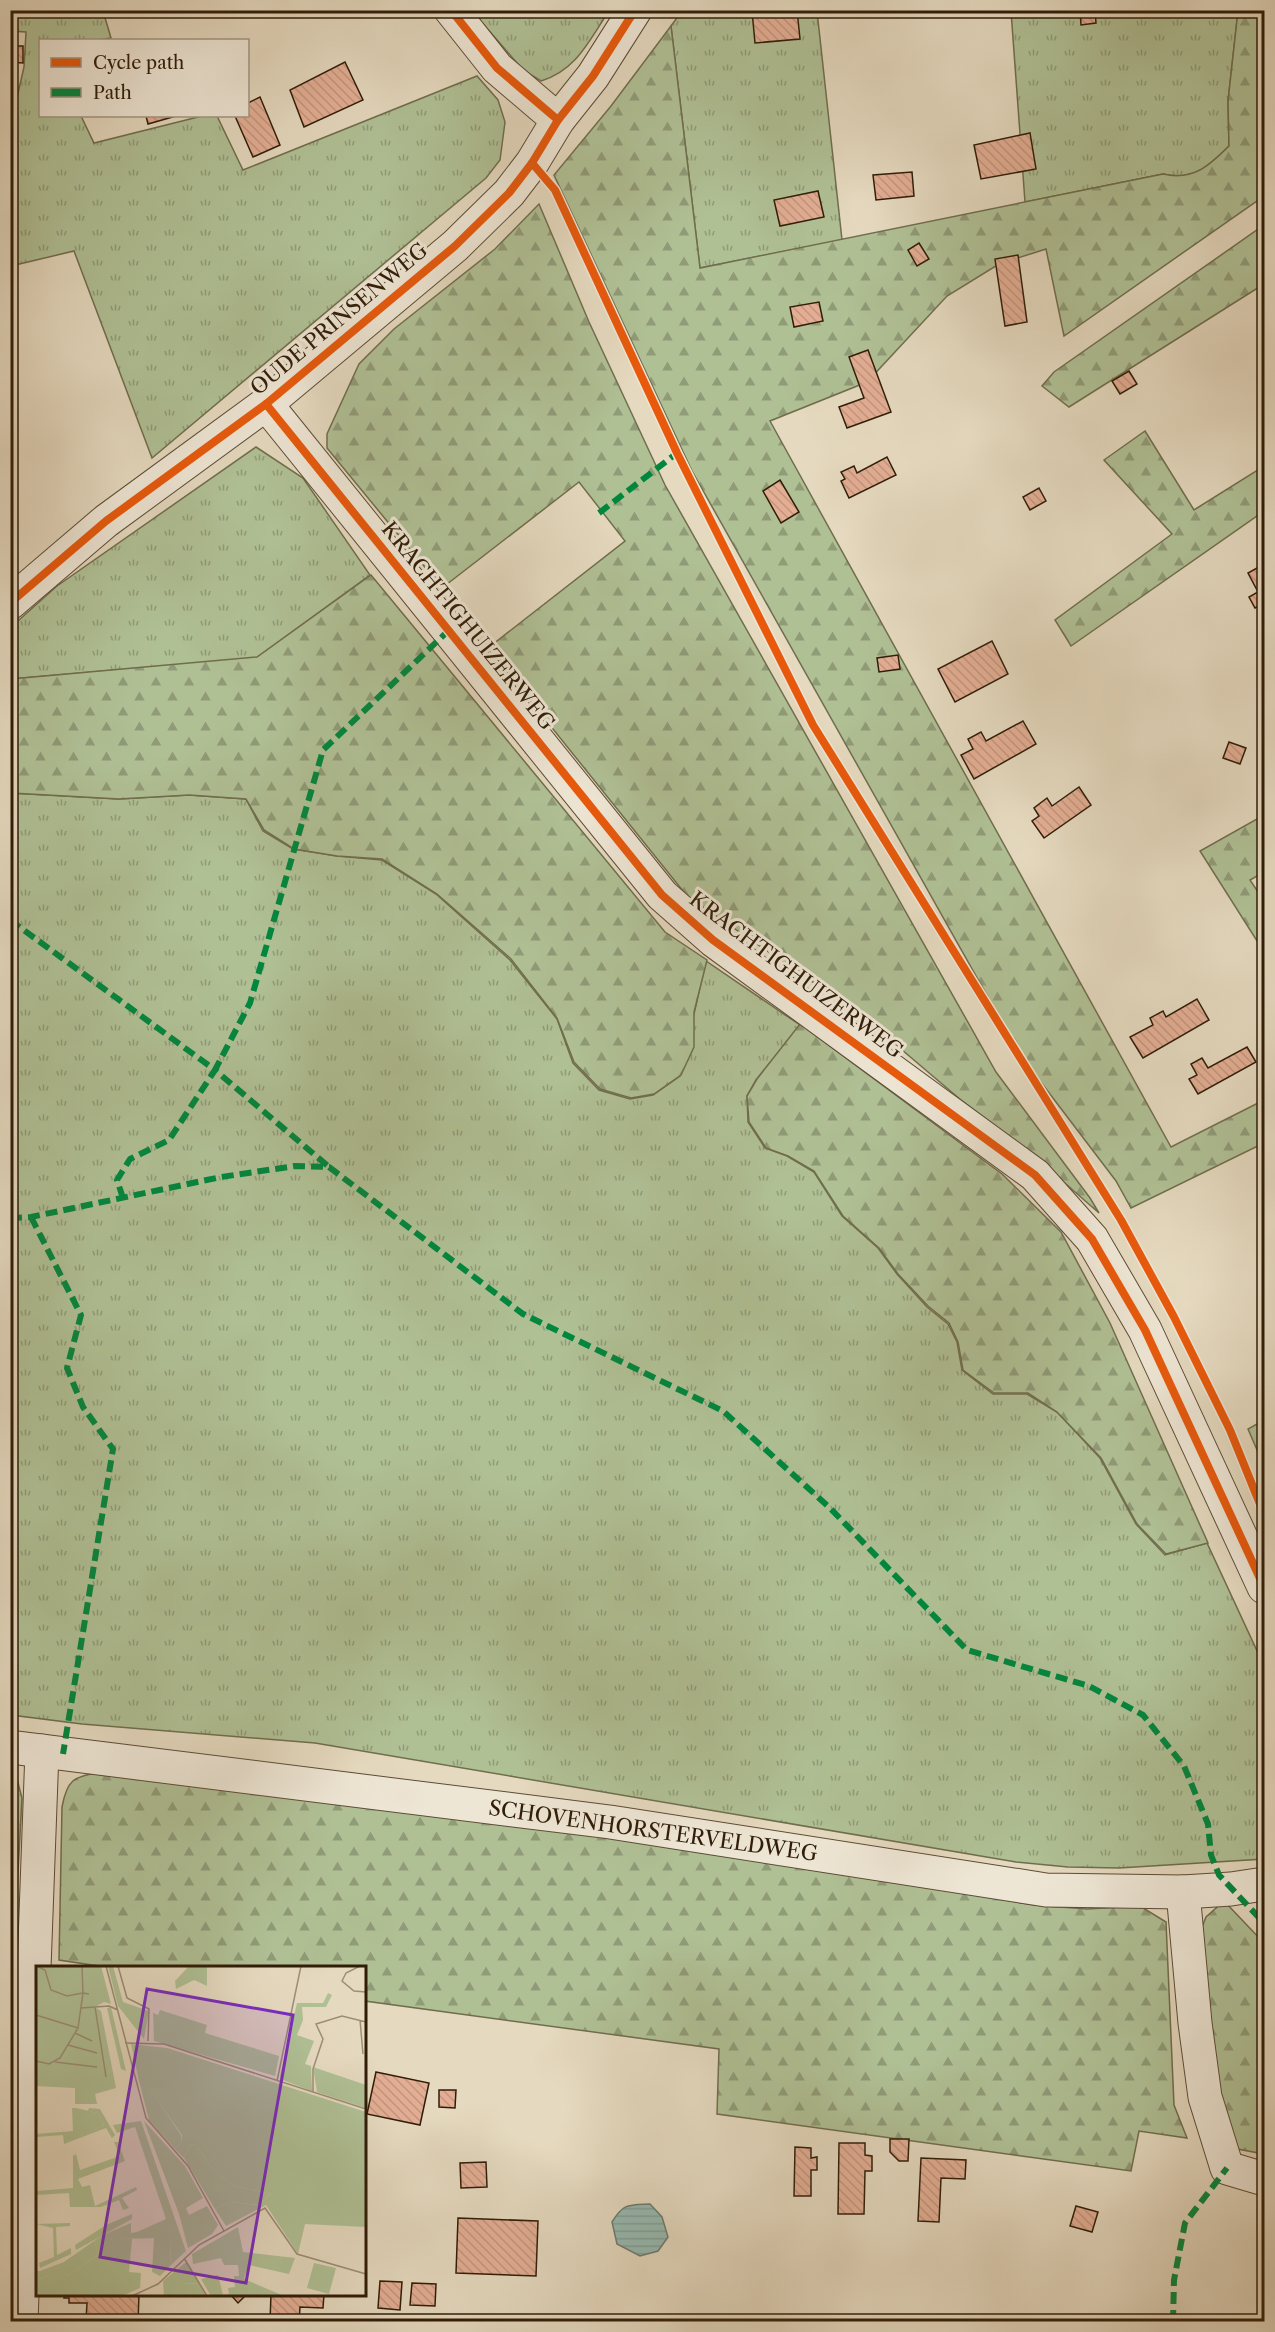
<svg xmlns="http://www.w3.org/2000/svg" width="1275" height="2332" viewBox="0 0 1275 2332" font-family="'Libre Caslon Text',serif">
<defs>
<pattern id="grass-tufts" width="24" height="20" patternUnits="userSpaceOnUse" patternTransform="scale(1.5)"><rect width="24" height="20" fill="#b0c095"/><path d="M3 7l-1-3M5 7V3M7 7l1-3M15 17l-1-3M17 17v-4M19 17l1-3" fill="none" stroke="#909b78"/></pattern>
<pattern id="forest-firs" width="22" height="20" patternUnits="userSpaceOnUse" patternTransform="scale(1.5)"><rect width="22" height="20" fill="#b0c095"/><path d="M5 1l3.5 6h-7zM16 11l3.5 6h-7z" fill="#909b78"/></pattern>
<pattern id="water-rules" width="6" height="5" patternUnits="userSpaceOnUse" patternTransform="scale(1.5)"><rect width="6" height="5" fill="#96bab2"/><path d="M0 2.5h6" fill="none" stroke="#829f98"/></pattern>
<pattern id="building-back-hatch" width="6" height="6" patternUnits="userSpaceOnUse" patternTransform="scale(1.5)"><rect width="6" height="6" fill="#e3ae94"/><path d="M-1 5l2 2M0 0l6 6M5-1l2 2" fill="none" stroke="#c3957e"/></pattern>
</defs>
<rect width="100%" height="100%" fill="#e5d9bf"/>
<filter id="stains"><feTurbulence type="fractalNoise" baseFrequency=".00333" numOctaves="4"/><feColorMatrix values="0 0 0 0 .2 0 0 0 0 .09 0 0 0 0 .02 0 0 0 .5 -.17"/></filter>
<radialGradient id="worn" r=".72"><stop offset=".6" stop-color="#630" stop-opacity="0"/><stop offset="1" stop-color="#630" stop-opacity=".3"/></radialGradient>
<!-- grass -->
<g fill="url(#grass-tufts)" stroke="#706e4e" stroke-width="1.5">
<path d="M11,10L103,11L111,38L97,40H40V116H81L94,143L202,116H217L243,170L477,76L498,100L505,122L500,160L486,178L152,458L74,251L11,266V124L24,67L26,32L11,31Z"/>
<path d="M472,11H609C589,40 577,70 541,81L523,70Z"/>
<path d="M682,11H817L842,240L700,268L671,26Z"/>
<path d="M1011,11H1238L1228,101L1229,146C1209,166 1193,181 1163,174L1025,202Z"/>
<path d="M256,447L303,478L370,575L256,658L11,679L10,628L57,586Z"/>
<path d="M10,793L119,799L189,795L246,799L263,831L293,849L337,856L382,860L436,894L510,960L557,1019L573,1063L599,1090L630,1099L653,1095L680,1076L706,961L800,1025L756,1080L747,1096L748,1122L765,1148L787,1156L814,1172L842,1216L878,1248L897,1274L927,1307L948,1324L957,1342L962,1370L993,1394H1027L1057,1412L1100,1458L1136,1524L1165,1555L1207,1543L1264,1666V1859L1119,1868L1068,1867L1016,1862L315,1743L82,1724L11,1715Z"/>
</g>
<!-- forest -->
<g fill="url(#forest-firs)" stroke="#706e4e" stroke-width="1.5">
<path d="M1238,11H1264V196L1064,336L1046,249L999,264L947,296L867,382L770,421L1171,1147L1264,1100V1143L1131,1208L1116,1181L1021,1056L692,471L554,175L611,106L671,26L700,268L1163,174C1193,181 1209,166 1229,146L1228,101Z"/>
<path d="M539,204L589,322L665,485L996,1072L1090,1198L1099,1213L1026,1149L961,1100L862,1016L687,896L488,648L625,541L579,482L442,588L327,448V434L359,364L394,329L495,249Z"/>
<path d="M1264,225V284L1069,407L1042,386L1054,372Z"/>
<path d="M1145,431L1194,510L1264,466V511L1071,646L1055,620L1172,534L1104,460Z"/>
<path d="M371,575L665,932L707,960L694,1012V1047L681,1075L654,1094L631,1098L600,1089L574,1062L557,1018L511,959L437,894L382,859L337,856L294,849L264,830L246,799L189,795L119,799L11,793V679L257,657Z"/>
<path d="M1264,815V872L1250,880L1264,901V952L1200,851Z"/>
<path d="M800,1024L1002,1174L1061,1232L1110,1323L1208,1543L1166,1554L1137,1524L1101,1458L1057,1412L1028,1393H994L963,1370L958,1342L949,1323L928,1306L898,1274L879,1248L843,1216L814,1171L788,1156L766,1148L749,1122L747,1096L757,1079Z"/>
<path d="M1264,1420V1466L1248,1429Z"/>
<path d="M11,1766L14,1768L22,1798L11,1999Z"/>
<path d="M99,1772L611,1832L1034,1905L1087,1909L1140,1906L1166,1922L1174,2105L1187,2138L1139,2131L1131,2171L717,2114L719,2049L365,2001L364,1968H112L59,1960L62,1807C67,1780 73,1777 99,1772Z"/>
<path d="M1224,1901L1264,1943V2154L1227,2147L1195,1945L1206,1917Z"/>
</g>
<!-- water -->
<path fill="url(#water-rules)" stroke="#6d7b6e" stroke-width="1.5" d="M650,2204L662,2217L668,2237L658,2251L640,2256L617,2244L612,2222C624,2203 628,2205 650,2204Z"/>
<!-- building -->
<g fill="url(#building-back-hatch)" stroke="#301d08" stroke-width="1.5">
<path d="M797,10L800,39L755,43L752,11Z"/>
<path d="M1080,10H1095L1096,23L1081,25Z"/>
<path d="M10,46H23V63L10,62Z"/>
<path d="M345,62L363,100L304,127L290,90Z"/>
<path d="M260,97L280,145L253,157L235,116H248V103Z"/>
<path d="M146,116H176L148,124Z"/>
<path d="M1030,133L1036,169L981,179L974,145Z"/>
<path d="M912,172L914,196L876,200L873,175Z"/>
<path d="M818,191L824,217L780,226L774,200Z"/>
<path d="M919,243L929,259L917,266L908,250Z"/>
<path d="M1018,255L1027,322L1005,326L995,259Z"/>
<path d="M819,302L823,321L794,327L790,307Z"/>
<path d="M868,350L891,412L847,428L839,407L864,398L849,357Z"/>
<path d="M1129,371L1137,384L1120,394L1112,381Z"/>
<path d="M887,457L896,475L849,498L841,481L845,479L841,472L854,466L857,473Z"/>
<path d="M780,480L799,512L781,523L763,491Z"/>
<path d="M1039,488L1046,501L1030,510L1023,497Z"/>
<path d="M1264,564V604L1255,608L1249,597L1258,592L1248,573Z"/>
<path d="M992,641L1008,674L955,702L938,669Z"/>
<path d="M898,655L900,669L879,672L877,658Z"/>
<path d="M1023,721L1036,744L974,779L961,755L973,749L968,739L981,732L986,741Z"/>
<path d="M1229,742L1246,748L1240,764L1223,758Z"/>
<path d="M1079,787L1091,805L1044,838L1032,821L1039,816L1034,808L1047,798L1052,806Z"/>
<path d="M1197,999L1209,1020L1143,1058L1130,1037L1153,1025L1150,1018L1163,1011L1166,1017Z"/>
<path d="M1247,1047L1256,1062L1198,1094L1189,1079L1197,1075L1191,1064L1202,1058L1208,1068Z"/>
<path d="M376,2072L429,2083L420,2125L367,2114Z"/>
<path d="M439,2090H456L455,2108L439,2107Z"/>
<path d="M890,2139H909L908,2161H899L890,2152Z"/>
<path d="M839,2143H865V2155L872,2156V2171H865L864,2214H838Z"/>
<path d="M795,2147L811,2148V2158L817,2157V2170H811V2196H794Z"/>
<path d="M921,2158L966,2160L965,2179L941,2178L939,2222L918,2221Z"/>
<path d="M486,2162L487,2187L461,2188L460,2163Z"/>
<path d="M1076,2206L1098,2212L1092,2232L1070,2226Z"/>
<path d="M458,2218L538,2221L536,2276L456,2273Z"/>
<path d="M380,2281L402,2282L400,2310L378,2308Z"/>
<path d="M412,2283L436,2284L435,2306L410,2305Z"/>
<path d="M65,2294H139L138,2322L86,2320L87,2303H69V2298H64Z"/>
<path d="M230,2294H247L238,2303Z"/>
<path d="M271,2294H324L323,2308L300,2307L299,2322H270Z"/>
</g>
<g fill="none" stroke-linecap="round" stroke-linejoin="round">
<defs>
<g id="minor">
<path d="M451,10L497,68L558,120"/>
<path d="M266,404L662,895L713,940L1035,1175L1092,1239L1145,1330L1264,1587"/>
<path d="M10,603L106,521L266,404L455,246L509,193L532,163L558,120L593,76L635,10"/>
<path d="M10,1747L610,1822L1046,1890L1183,1892L1231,1889L1264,1884"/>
<path d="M1183,1892L1195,2023L1205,2097L1227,2168L1264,2179"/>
<path d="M21,2322L42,1751"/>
</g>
</defs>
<!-- minor casing -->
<use href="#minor" stroke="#5d4c36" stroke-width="35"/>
<!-- minor -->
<use href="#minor" stroke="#eee6d5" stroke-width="33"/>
<!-- quiet -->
<g stroke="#00873e" stroke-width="6" stroke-dasharray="12 6" stroke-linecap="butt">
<path d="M599,513L677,453"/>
<path d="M10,920L215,1070L250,1003L323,750L448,631"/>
<path d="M123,1198L117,1180L130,1159L169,1140L215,1070L329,1167"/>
<path d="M31,1217L81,1315L67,1368L83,1407L113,1449L63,1754"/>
<path d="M10,1218L31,1217L221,1177L295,1166L329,1167L523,1314L723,1411L830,1508L967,1650L1089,1686L1143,1715L1184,1766L1208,1824L1211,1855L1219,1875L1264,1923"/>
<path d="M1173,2322L1174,2280L1185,2223L1227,2168"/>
</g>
<defs>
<g id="cycleway">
<path d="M451,10L497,68L558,120"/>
<path d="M532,163L555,190L677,453L813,725L1121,1220L1174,1317L1230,1430L1264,1514"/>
<path d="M266,404L662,895L713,940L1035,1175L1092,1239L1145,1330L1264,1587"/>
<path d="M10,603L106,521L266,404L455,246L509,193L532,163L558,120L593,76L635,10"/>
</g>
</defs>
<!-- cycleway casing -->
<use href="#cycleway" stroke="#eee6d5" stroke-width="11"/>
<!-- cycleway -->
<use href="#cycleway" stroke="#e8590c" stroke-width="8"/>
</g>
<g text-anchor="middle" stroke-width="6" stroke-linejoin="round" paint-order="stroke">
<!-- street labels -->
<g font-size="21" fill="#301d08" stroke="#eee6d5">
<text transform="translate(339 319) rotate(-40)" y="7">OUDE PRINSENWEG</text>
<text transform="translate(468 626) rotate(51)" y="7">KRACHTIGHUIZERWEG</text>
<text transform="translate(796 975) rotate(37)" y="7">KRACHTIGHUIZERWEG</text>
<text transform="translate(653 1831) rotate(8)" y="7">SCHOVENHORSTERVELDWEG</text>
</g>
</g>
<!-- overview -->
<g transform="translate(36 1966)">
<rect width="330" height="330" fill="#e5d9bf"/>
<path d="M153,0H171V20L158,14L140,23L139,15ZM95,78L131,82L330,146V261L269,258L262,288L230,239L190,260L179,243L194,236L223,239L235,228L198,220L178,205L160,178L154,179L148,192L139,183L146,176V169L108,115H103ZM40,142L62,147L68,159L40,172ZM202,261L207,286L259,292L253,308L213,299L209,309L208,313L248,330H175L165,313L182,309L187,329L193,328L192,322L199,321L198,310H203L202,299H188L185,292L157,298L156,288ZM78,272L96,273L93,306L105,307L104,322L86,330H55L72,275ZM118,272H135L134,300L124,310L116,306ZM58,275L63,288L31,310L26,304L4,313V305L28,296ZM150,296L163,317L146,318V330H128L127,315ZM278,297L300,302L293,328L271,322Z" fill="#b0c095"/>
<path d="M0,0H65L75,38L68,36L59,41L65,45L80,122L59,128L61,138H39V122L0,120ZM72,0H77L87,36L113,45L108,73L82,40ZM292,27L296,29L290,41H266L267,54L261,69L278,75L269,98L275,100L276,125L244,113V110L261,37H287ZM75,41L90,105L85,103L71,42ZM124,44L171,59L169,67L243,90L239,110L118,75L117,47L122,49ZM277,101L330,119V142L281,126ZM108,114L145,169L146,176L139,183L113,154L103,115ZM36,142H40L41,171L68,159L62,147L52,145L53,142L64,143L79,169L76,172L70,162L28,178L27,169L0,171V168L37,165ZM105,155L150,285L134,300L135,272L75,273L55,330H0V305H4L5,313L26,303L31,310L63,288L58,275L67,269L95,257V267L101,266L130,253L99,161L81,167L77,159ZM108,155L149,200L167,232L150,242L153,249L171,240L182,259L176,268L152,282L143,248ZM78,176H82L89,195L42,213L46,221L54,219L59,240L100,221L101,224L86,232L93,242L87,244L83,234L65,241H34L33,227L0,229V225L37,222V190L40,188L44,204L84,190ZM160,178L178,205L198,220L235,228L223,239L194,236L179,243L148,192L154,179ZM249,198L258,210L253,223L248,208L247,226L240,207ZM96,248V253L40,284L39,279L70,259ZM34,257V260L20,261L21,289L35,282V288L4,302L3,297L18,291L17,262L0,258ZM163,317L170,330H146V318Z" fill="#b0c095"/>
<path fill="none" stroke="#9d8e76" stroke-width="1.5" d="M0,0L9,4L15,24L31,30L47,27L42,62L24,92L13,98L0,95M46,0L47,27L53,28M70,0L110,152L152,200L188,265M82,0L91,32L113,43L112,75M324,0L310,7L306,15L318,25L330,26M59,41L70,111M45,42L73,40L82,44M0,49L42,62M324,54L327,88M39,67L56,75M89,77L128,78L330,143M32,79L61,87M19,96L61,101M241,115L265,0M277,126V103L287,73L280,58L306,50L330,56M148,292L171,330M96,330L122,318L163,279L229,242L261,288L330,308"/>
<path fill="#7b2cbf" fill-opacity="0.15" stroke="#7b2cbf" stroke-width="3" d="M111,23L257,49L210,317L64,291Z"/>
<rect width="330" height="330" fill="none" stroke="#301d08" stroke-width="3"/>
</g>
<!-- margin -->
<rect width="1275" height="2332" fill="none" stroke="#e5d9bf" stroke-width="36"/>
<rect x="12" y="12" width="1251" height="2308" fill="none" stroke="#301d08" stroke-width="3"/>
<rect x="18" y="18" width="1239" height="2296" fill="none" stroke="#301d08" stroke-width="1.5"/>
<!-- legend -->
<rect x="39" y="39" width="210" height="78" fill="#eee6d5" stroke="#a29683" stroke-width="1.5"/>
<rect x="51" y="58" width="30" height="9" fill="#e8590c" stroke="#a29683" stroke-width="1.5"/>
<text x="93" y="69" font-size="18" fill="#301d08">Cycle path</text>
<rect x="51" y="88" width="30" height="9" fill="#00873e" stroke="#a29683" stroke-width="1.5"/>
<text x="93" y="99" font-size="18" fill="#301d08">Path</text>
<rect width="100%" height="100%" filter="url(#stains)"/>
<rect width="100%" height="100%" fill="url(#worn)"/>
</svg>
